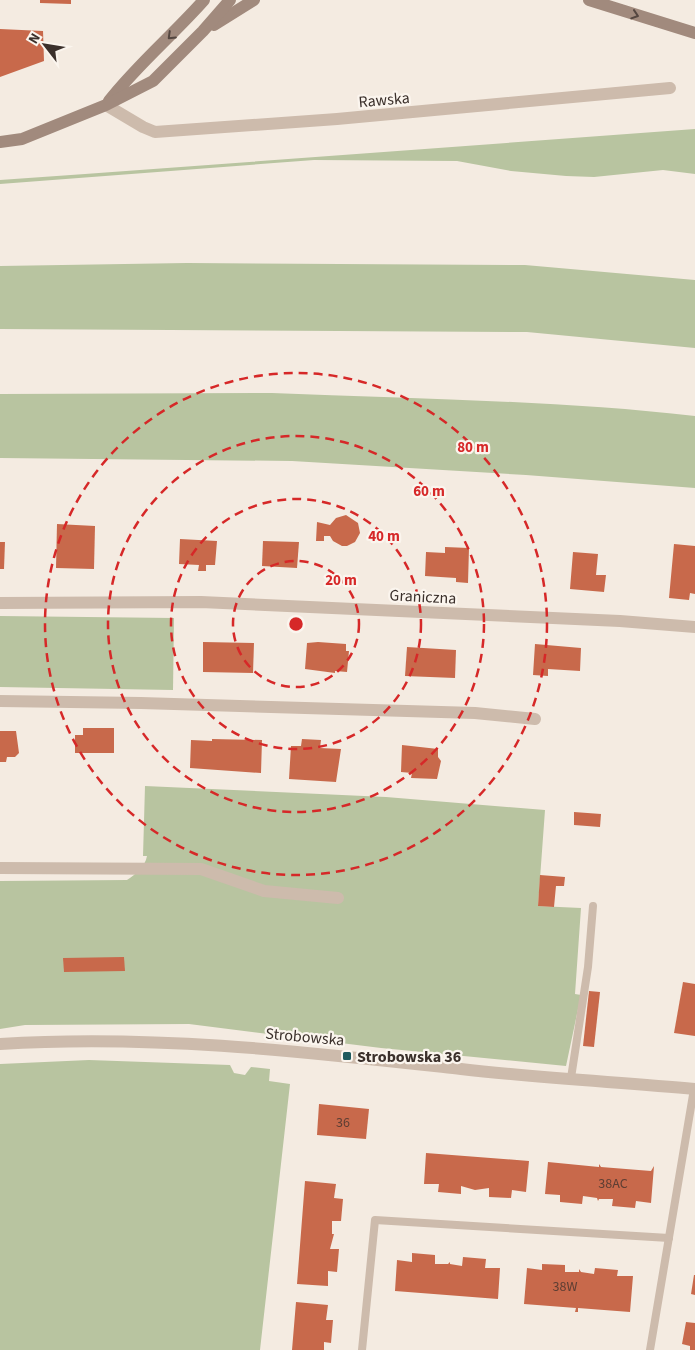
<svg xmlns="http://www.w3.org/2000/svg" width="695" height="1350" viewBox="0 0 695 1350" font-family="'Source Sans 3',sans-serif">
<rect width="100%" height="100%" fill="#f4ebe1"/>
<!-- green -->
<g fill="#b8c4a0">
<path d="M695,129V174L663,170L594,177L566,176L511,171L457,161L314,160L0,184V180L85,174Z"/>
<path d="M187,263L525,265L695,280V348L527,332L0,329V266Z"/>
<path d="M272,393C413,399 555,400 695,416V488L526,475L292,461L0,458V394Z"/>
<path d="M0,616L174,618L173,690L0,687Z"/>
<path d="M145,786L386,797L545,810L538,906L581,908L575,994L581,995L566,1066L381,1048L189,1024L25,1025L0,1029V881L127,880C136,874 145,867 147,856H143Z"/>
<path d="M89,1060L230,1065L234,1073L245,1075L251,1067L270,1069L269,1081L290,1084L260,1350H0V1064Z"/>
</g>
<!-- building -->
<g fill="#c8694b">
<path d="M40,0H71V4L40,3Z"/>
<path d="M0,29L43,31L44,61L0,77Z"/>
<path d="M346,515L358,523L360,533L355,542L347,546H342L333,541L330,536H324V541H316L317,522L330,525L336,518Z"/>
<path d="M57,524L95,526L94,569L56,568Z"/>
<path d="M180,539L217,541L215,565H206V571H198L199,565L179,564Z"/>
<path d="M263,541L299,542L297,568L262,566Z"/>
<path d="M0,542H5L4,569H0Z"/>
<path d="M674,544L695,546V594L690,593L689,600L669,598Z"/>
<path d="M445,547L469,548L468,583L456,582V578L425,576L426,552L445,553Z"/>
<path d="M573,552L598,554L596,575H606L604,592L570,589Z"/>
<path d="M203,642L254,643L253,673L203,672Z"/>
<path d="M318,642L346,644V651H349L347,672L335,671V673L305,669L307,643Z"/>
<path d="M535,644L581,648L580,671L548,669V676L533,675Z"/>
<path d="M407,647L456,650L455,678L405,676Z"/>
<path d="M83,728H114V753H75V735H83Z"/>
<path d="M0,731H16L19,753L15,757H7L6,762H0Z"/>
<path d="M212,739L262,740L261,773L190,768L191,740L212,741Z"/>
<path d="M302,739L321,740L320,748L341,749L336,782L289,779L291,746H301Z"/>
<path d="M402,745L438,749V757L441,761L437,779L411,778L412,773L401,772Z"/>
<path d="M574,812L601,814L600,827L574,825Z"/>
<path d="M540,875L565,877L564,886H556L554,907L538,906Z"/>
<path d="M124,957L125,971L64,972L63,958Z"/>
<path d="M683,982L695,984V1036L674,1033Z"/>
<path d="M589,991L600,992L594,1047L583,1046Z"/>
<path d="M319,1104L369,1109L366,1139L317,1135Z"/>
<path d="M426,1153L529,1161L526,1192L512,1190L511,1198L489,1197V1188L475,1190L461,1186V1194L438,1192L439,1184H424Z"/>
<path d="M548,1162L599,1167V1164L601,1167L651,1171L654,1166L651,1203L636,1201L635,1208L612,1206L613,1199H599L598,1201L597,1198L583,1196L582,1204L560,1202V1195L545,1194Z"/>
<path d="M305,1181L336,1184L334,1198L343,1199L341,1221H332V1234H334L330,1249H339L337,1272L328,1271V1286L297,1284Z"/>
<path d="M412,1253L435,1255V1264H448L450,1262V1264L462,1266L463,1257L486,1259L485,1268H500L498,1299L395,1291L397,1260L412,1262Z"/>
<path d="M542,1264L565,1265V1272H579V1269L581,1272L594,1274L595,1268L618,1270L617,1276H633L630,1312L578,1308V1312H575L576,1308L524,1304L527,1268L542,1270Z"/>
<path d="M694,1275H695V1295L691,1294Z"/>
<path d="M296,1302L328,1305L326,1320H333L331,1343L324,1342V1350H292Z"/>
<path d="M686,1322L695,1323V1350H690V1346L682,1344Z"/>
</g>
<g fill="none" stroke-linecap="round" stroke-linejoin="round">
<!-- lane -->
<g stroke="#cdbbac" stroke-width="8">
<path d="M571,1078L588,967L593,906"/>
<path d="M362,1350L375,1220L669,1238"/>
<path d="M650,1350L694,1089"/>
</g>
<!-- street -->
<g stroke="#cdbbac" stroke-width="12">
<path d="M106,105L143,127L155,132L337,119L670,88"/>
<path d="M0,603L201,602L620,621L695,627"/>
<path d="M0,701L141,703L475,713L535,719"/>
<path d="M0,868L201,869L264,891L338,898"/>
<path d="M0,1044C155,1034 307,1052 461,1069C539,1078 617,1082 695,1089"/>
</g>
<!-- secondary -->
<g stroke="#a18a7d" stroke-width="12">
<path d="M589,0L695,33"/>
<path d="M214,25L254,0"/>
<path d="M109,101C137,65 173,35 204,0"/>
<path d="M0,142L22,139L106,105L153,81L203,31L230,0"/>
</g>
</g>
<!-- one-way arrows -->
<defs><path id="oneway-chevron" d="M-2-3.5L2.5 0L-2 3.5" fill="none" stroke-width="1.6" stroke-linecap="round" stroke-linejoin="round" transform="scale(1.25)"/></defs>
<g stroke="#544640">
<use href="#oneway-chevron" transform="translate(635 15) rotate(18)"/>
<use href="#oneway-chevron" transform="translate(171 36) rotate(136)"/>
</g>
<!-- distance rings -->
<g fill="none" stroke="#d62828" stroke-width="2.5" stroke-dasharray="9 6">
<circle cx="296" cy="624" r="63"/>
<circle cx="296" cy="624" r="125"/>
<circle cx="296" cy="624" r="188"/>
<circle cx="296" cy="624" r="251"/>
</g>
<!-- markers -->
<rect fill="#1f5a5e" stroke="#fbf5ee" stroke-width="2" x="342" y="1051" width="10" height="10" rx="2.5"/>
<g text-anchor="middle" stroke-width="4.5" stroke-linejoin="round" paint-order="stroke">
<!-- number labels -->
<g font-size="14" fill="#5e3e33">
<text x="343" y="1127">36</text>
<text x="613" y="1188">38AC</text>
<text x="565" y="1291">38W</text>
</g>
<!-- street labels -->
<g font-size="16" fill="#3b302b" stroke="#fbf5ee">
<text transform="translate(384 99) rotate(-5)" y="6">Rawska</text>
<text transform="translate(423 596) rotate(3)" y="6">Graniczna</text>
<text transform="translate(305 1036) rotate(5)" y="6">Strobowska</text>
</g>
<!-- poi labels -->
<g font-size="16" font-weight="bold" fill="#3b302b" stroke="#fbf5ee" text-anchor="start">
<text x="357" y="1062">Strobowska 36</text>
</g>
</g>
<circle cx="296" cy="624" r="8" fill="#d62828" stroke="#fbf5ee" stroke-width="2.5"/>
<g font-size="15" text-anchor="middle" font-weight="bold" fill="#d62828" stroke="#fbf5ee" stroke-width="4.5" stroke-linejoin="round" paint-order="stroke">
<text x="473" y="452">80 m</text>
<text x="429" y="496">60 m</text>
<text x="384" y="541">40 m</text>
<text x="341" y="585">20 m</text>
</g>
<!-- north arrow -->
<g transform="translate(45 45) rotate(301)" stroke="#fbf5ee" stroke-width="4" paint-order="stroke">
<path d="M0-4L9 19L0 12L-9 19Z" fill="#3b302b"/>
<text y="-8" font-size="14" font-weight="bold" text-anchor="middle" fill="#3b302b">N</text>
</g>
</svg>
